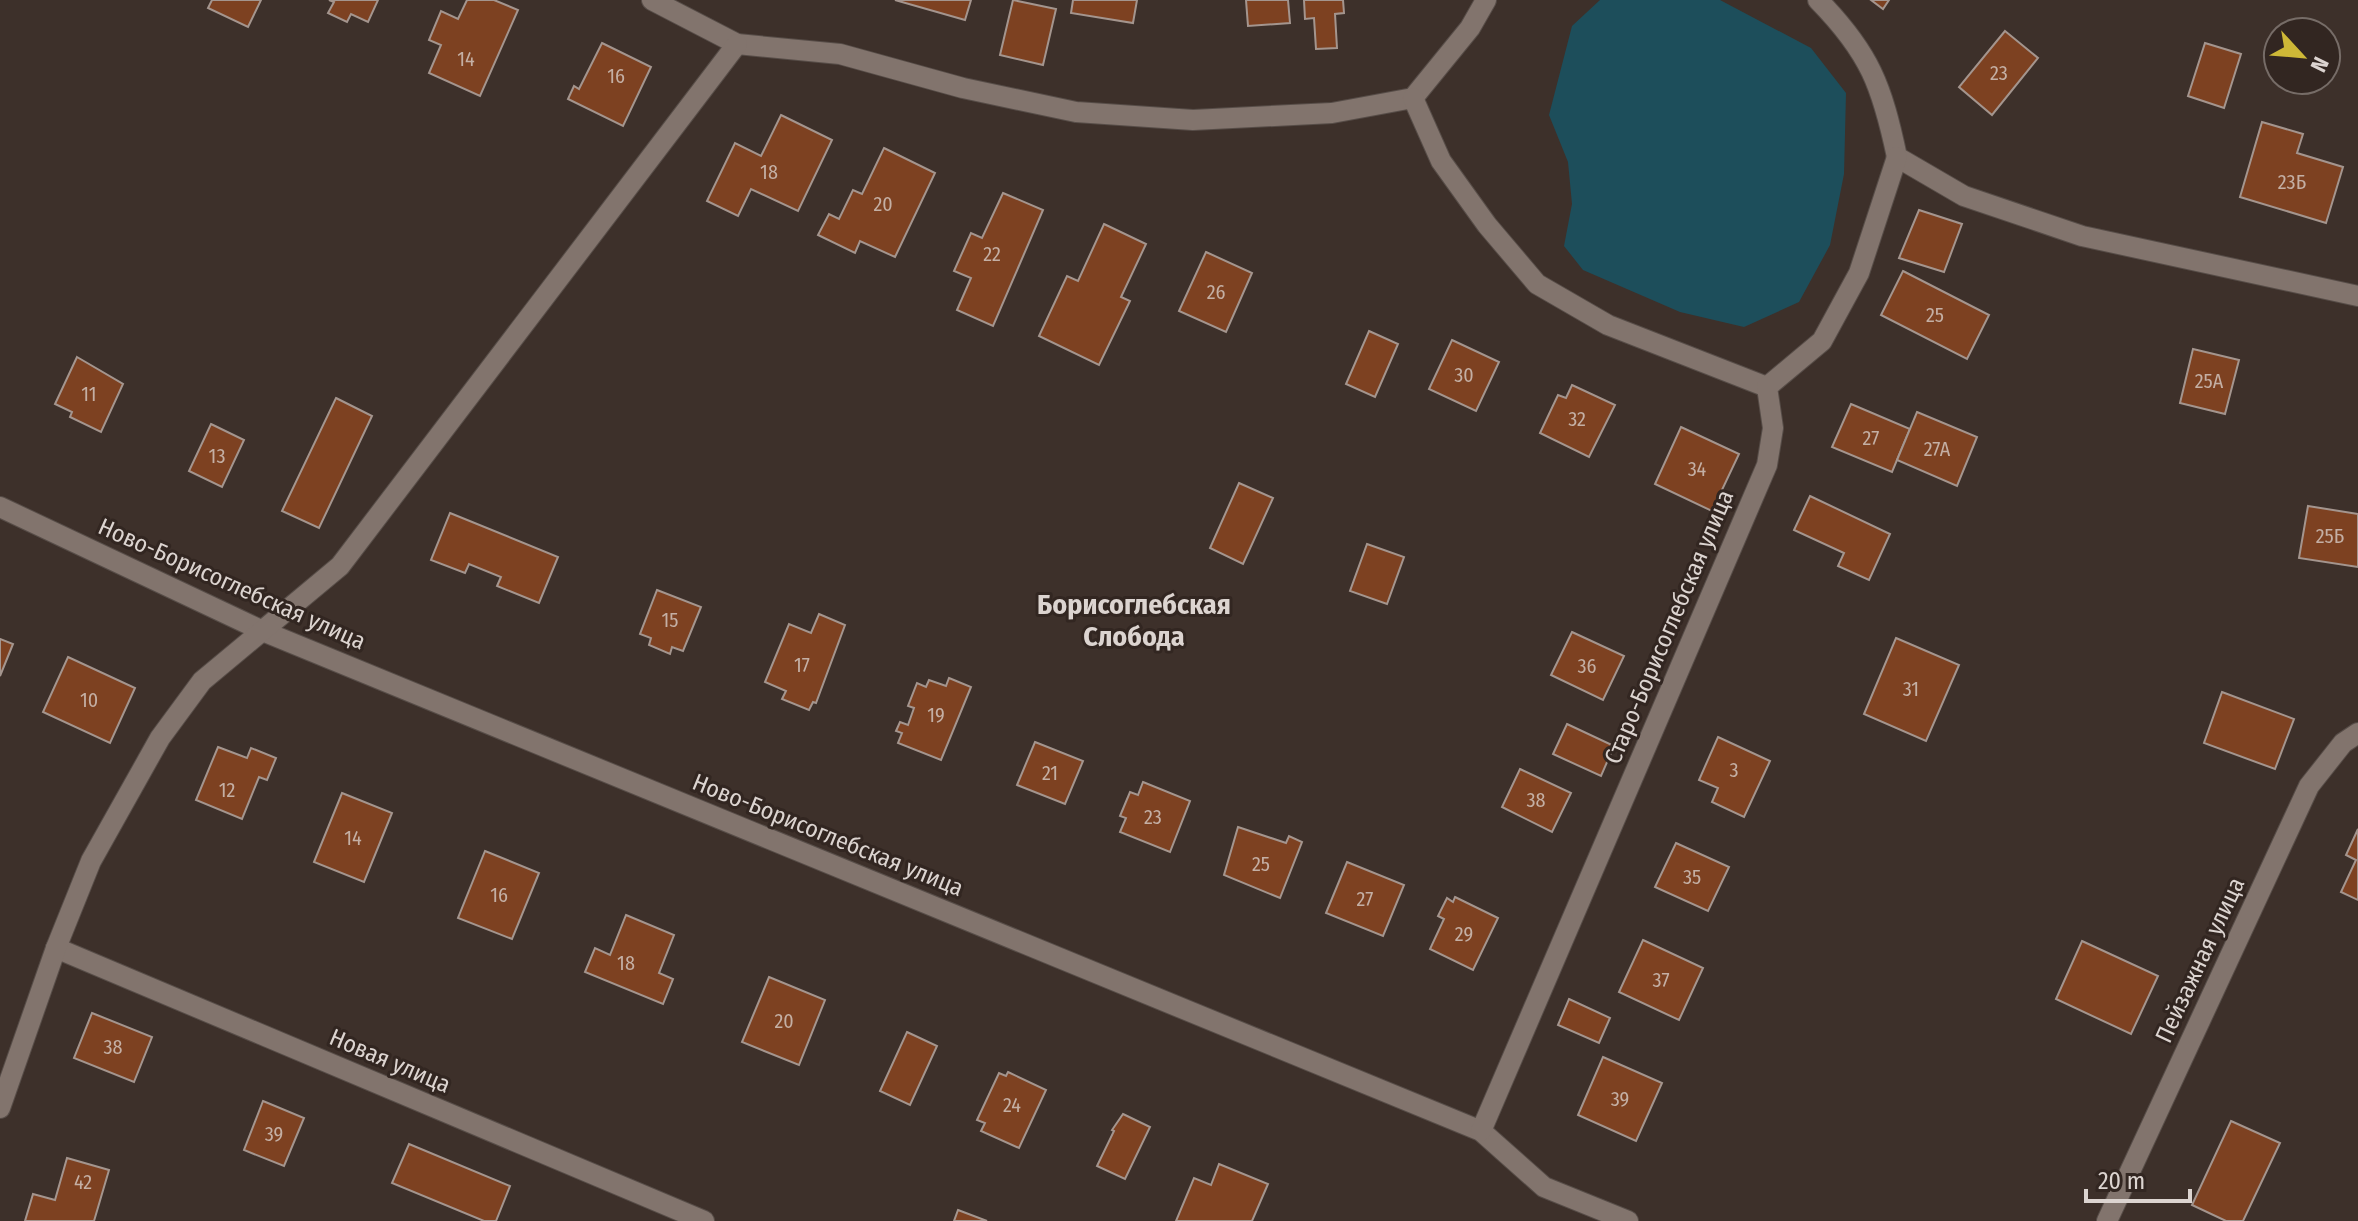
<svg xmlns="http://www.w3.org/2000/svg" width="2358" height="1221" viewBox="0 0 2358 1221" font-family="'Fira Sans Condensed',sans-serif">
<rect width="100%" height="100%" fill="#3d302a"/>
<!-- water -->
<path fill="#1d4e5b" d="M1600,0H1720L1811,48L1846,93L1844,174L1830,245L1799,302L1744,327L1680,312L1583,270L1564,246L1572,204L1568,162L1549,115L1572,26Z"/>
<!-- building -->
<g fill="#7d4121" stroke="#a4958e" stroke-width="2">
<path d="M212,0H261L248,27L208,8Z"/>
<path d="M329,0H378L368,22L351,14L347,22L328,13L334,2Z"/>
<path d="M467,0H494L518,10L480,96L429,73L441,45L429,40L441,11L458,19Z"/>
<path d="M895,0H971L965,20Z"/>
<path d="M1013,0L1056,9L1043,65L1000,55Z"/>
<path d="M1073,0H1137L1133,23L1071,13Z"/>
<path d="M1246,0H1288L1290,23L1248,26Z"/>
<path d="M1304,0H1343L1344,13L1335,14L1337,48L1316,49L1314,18L1305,19Z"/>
<path d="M1871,0H1889L1883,9Z"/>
<path d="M2005,31L2038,58L1992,115L1959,87Z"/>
<path d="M602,43L651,67L623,126L568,99L574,86L579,89Z"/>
<path d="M2205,43L2241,54L2224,108L2188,96Z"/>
<path d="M781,115L832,140L798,211L751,189L738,216L707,201L735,143L761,156Z"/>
<path d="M2262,122L2303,134L2297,153L2343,167L2326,223L2240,197Z"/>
<path d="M884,148L935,173L895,257L860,241L855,253L818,235L829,214L839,219L853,190L862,194Z"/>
<path d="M1003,193L1043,210L993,326L957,310L971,278L954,271L971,233L982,238Z"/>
<path d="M1919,210L1962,224L1944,272L1899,258Z"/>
<path d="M1104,224L1146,244L1121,297L1130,301L1099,365L1039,336L1067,276L1078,281Z"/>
<path d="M1206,252L1252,273L1226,332L1179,311Z"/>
<path d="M1903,271L1989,315L1967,359L1881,315Z"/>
<path d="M1369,331L1398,344L1375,397L1346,384Z"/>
<path d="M1452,340L1499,362L1476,411L1429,389Z"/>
<path d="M2193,349L2239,360L2225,414L2180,403Z"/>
<path d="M77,357L123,384L101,432L70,417L72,412L55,404Z"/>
<path d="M1572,385L1615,405L1589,457L1540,433L1558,395L1566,398Z"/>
<path d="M336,398L372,416L319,528L282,511Z"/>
<path d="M1851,404L1910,429L1892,472L1832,447Z"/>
<path d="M1917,412L1977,437L1957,486L1897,460Z"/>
<path d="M211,424L244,440L222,487L189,471Z"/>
<path d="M1681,427L1739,454L1712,511L1655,484Z"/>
<path d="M1239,483L1273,498L1243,564L1210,548Z"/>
<path d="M1810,496L1890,534L1869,580L1838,566L1844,553L1794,530Z"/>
<path d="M2308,506L2358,514V567L2299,558Z"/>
<path d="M450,513L558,557L539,603L497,586L501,577L469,564L465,573L431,560Z"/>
<path d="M1367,544L1404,557L1387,604L1350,591Z"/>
<path d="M657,590L701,607L683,651L672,647L670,654L649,645L651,638L640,634Z"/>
<path d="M819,614L845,625L816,703L813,702L809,710L782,699L786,691L765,682L789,624L811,633Z"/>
<path d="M1572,632L1624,656L1603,700L1551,675Z"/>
<path d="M1896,638L1959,665L1926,741L1864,714Z"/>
<path d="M0,639L13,644L0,676Z"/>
<path d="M68,657L135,688L110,743L43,712Z"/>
<path d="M949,678L971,687L941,760L898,743L902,733L896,731L900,722L908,725L914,708L908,706L917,683L926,687L929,680L946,686Z"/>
<path d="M2222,692L2294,719L2275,769L2204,743Z"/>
<path d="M1567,724L1614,746L1601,776L1553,754Z"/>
<path d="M1718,737L1770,761L1744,817L1712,802L1718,788L1699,780Z"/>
<path d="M1035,742L1083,761L1065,804L1017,785Z"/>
<path d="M218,747L247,758L251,748L276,758L267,780L259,777L242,819L196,800Z"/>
<path d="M1520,769L1571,793L1552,832L1502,807Z"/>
<path d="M1143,782L1190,801L1170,852L1120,832L1126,818L1120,816L1130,792L1138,795Z"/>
<path d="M342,793L392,813L364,882L314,862Z"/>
<path d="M1238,827L1286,843L1289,836L1302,842L1280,898L1224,875Z"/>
<path d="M2358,829V900L2341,892L2356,860L2346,855Z"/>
<path d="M1676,843L1729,867L1708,911L1655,887Z"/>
<path d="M485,851L539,873L512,939L458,918Z"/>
<path d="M1347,862L1404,885L1383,936L1326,913Z"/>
<path d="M1455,897L1498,918L1473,970L1430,949L1444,919L1438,916L1447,898L1453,902Z"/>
<path d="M626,915L674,935L659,973L673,979L663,1004L585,972L595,948L610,955Z"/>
<path d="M1643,940L1703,968L1679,1020L1619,992Z"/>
<path d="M2082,941L2158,976L2131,1034L2056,999Z"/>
<path d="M769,977L825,1000L799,1065L742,1042Z"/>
<path d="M1569,999L1610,1018L1599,1043L1558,1025Z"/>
<path d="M92,1013L152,1037L134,1082L74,1058Z"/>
<path d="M907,1032L937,1046L910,1105L880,1091Z"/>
<path d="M1603,1057L1662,1083L1636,1141L1578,1115Z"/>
<path d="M1008,1072L1046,1090L1019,1148L981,1131L985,1123L977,1120L999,1073L1006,1076Z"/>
<path d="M263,1101L304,1118L284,1166L244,1150Z"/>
<path d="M1123,1114L1150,1127L1125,1179L1097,1166L1114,1131L1112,1130Z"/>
<path d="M2231,1121L2280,1143L2243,1221H2226L2192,1205Z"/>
<path d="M409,1144L510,1186L496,1221H484L392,1183Z"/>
<path d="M67,1158L109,1170L94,1221H25L33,1194L55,1200Z"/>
<path d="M1219,1164L1268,1184L1252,1221H1176L1194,1178L1211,1185Z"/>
<path d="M958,1210L987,1221H954Z"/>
</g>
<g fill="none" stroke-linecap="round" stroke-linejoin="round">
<defs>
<g id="minor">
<path d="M652,0L737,44L840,54L963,88L1076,112L1193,120L1332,113L1413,98L1470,28L1486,0"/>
<path d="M1818,0C1870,53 1882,86 1897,157L1964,196L2082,236L2358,296"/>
<path d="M1413,98L1441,161L1487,225L1537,284L1608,325L1767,387"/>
<path d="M0,507L265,632L1481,1131L1544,1187L1628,1221"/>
<path d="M56,948L704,1221"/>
<path d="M0,1108L56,948L91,861L160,738L202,681L340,566L737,44"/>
<path d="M1481,1131L1767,465L1773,428L1767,387L1822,341L1859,273L1897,157"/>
<path d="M2107,1221L2309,786L2343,743L2358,733"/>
</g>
</defs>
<!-- minor casing -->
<use href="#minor" stroke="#574d48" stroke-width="22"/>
<!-- minor -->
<use href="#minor" stroke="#82746d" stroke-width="20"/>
</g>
<g text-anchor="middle" stroke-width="6" stroke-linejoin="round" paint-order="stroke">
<!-- number labels -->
<g font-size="20" fill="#c4afa4">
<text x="466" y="66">14</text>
<text x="1999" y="80">23</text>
<text x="616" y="83">16</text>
<text x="769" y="179">18</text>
<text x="2292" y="189">23Б</text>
<text x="883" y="211">20</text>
<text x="992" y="261">22</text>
<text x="1216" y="299">26</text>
<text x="1935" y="322">25</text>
<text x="1464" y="382">30</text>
<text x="2209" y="388">25А</text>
<text x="89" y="401">11</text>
<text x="1577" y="426">32</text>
<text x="1871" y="445">27</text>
<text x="1937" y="456">27А</text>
<text x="217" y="463">13</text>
<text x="1697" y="476">34</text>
<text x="2330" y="543">25Б</text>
<text x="670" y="627">15</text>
<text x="802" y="672">17</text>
<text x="1587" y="673">36</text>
<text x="1911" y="696">31</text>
<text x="89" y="707">10</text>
<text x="936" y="722">19</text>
<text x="1734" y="777">3</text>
<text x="1050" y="780">21</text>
<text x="227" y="797">12</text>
<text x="1536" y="807">38</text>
<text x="1153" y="824">23</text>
<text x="353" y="845">14</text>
<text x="1261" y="871">25</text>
<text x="1692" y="884">35</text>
<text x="499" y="902">16</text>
<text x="1365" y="906">27</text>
<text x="1464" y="941">29</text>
<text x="626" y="970">18</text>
<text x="1661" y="987">37</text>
<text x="784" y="1028">20</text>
<text x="113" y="1054">38</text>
<text x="1620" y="1106">39</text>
<text x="1012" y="1112">24</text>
<text x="274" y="1141">39</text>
<text x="83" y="1189">42</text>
</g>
<!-- street labels -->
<g font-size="24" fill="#dcd4d0" stroke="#322621">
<text transform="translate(232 584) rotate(24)" y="8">Ново-Борисоглебская улица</text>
<text transform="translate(1669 627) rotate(-67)" y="8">Старо-Борисоглебская улица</text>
<text transform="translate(828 835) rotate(22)" y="8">Ново-Борисоглебская улица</text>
<text transform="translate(2200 960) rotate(-65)" y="8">Пейзажная улица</text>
<text transform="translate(390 1061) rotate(23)" y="8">Новая улица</text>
</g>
<!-- quarter labels -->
<g font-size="28" font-weight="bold" fill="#dcd4d0" stroke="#322621">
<text x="1134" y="614">Борисоглебская<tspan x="1134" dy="32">Слобода</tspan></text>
</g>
</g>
<!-- north arrow -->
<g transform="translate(2302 56) rotate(116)"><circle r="38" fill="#322621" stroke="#766c67" stroke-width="2"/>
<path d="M0-6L14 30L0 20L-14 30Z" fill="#ceb837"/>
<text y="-12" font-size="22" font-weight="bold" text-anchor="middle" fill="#dcd4d0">N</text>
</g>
<!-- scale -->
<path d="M2086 1189v12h104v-12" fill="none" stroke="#dcd4d0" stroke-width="4"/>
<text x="2098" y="1189" font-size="24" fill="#dcd4d0" stroke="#322621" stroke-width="6" paint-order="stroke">20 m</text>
</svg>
